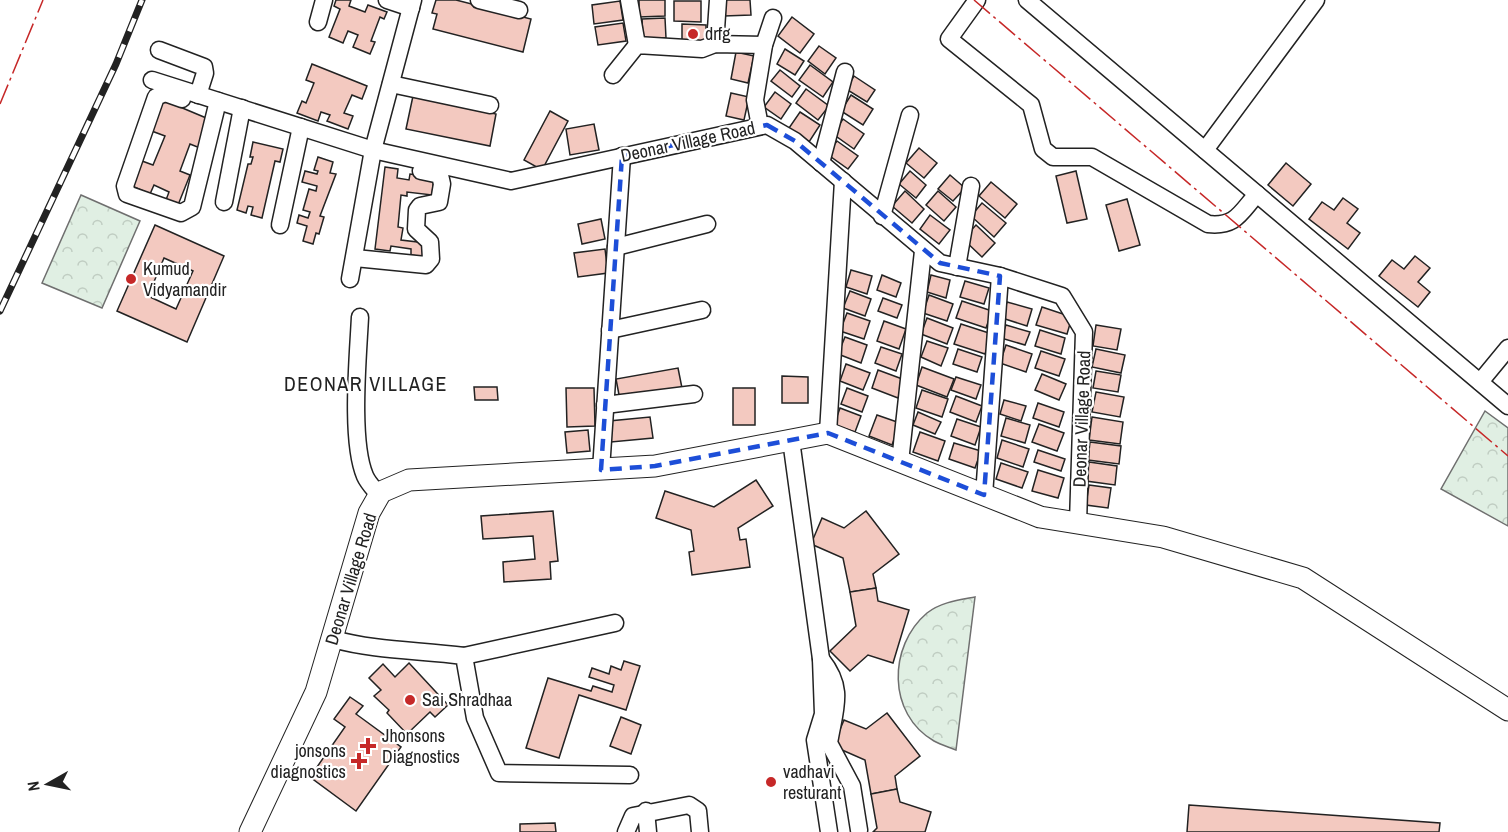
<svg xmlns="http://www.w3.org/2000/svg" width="1508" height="832" viewBox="0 0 1508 832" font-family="'Archivo Narrow',sans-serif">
<defs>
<pattern id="park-crowns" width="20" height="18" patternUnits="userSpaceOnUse" patternTransform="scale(1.5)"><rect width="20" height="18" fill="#e0efe3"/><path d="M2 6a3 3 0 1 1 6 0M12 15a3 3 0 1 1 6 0" fill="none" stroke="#c0cdc2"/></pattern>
</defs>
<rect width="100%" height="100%" fill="#fff"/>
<!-- park -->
<g fill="url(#park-crowns)" stroke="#6f6f6f" stroke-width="1.5">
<path d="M81,195L140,221L102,308L42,283Z"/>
<path d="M1485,411L1508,428V526L1441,489Z"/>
<path d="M975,597L956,750C949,747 941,745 934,741C887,714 888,646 927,613C941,602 959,600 975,597Z"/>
</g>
<!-- building -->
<g fill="#f3c9c0" stroke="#222" stroke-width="1.5" fill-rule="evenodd">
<path d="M336,0H351L349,6L365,12L368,5L387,12L384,19L380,17L371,41L375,42L370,54L353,47L358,35L348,31L343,43L329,37L340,9L334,6Z"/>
<path d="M436,0H456L531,19L523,52L433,29L437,14L432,13Z"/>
<path d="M639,0H665V16L639,17Z"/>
<path d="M724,0H750L751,15L724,16Z"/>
<path d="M620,1L623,20L594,24L592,5Z"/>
<path d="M674,1H701V22L674,21Z"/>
<path d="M792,17L814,34L800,53L778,36Z"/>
<path d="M665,18L666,38H643L642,19Z"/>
<path d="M623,23L626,41L598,45L595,27Z"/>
<path d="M682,24L706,25V44L682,43Z"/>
<path d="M819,46L836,58L825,74L808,61Z"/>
<path d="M785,49L804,61L795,75L777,64Z"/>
<path d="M736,52L754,56L748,83L731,79Z"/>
<path d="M312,64L367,86L362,99L352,95L344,113L353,116L348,129L327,121L330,115L321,112L318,121L297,113L302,101L306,103L314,83L306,80Z"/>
<path d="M810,65L833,82L823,97L799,80Z"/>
<path d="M780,70L800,86L792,97L771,81Z"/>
<path d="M854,76L875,90L867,102L846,89Z"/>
<path d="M806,89L829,106L818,120L796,103Z"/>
<path d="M775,92L791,104L781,119L764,107Z"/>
<path d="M731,93L749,97L744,120L726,116Z"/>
<path d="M851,95L873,109L863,125L841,111Z"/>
<path d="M413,96L496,114L490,146L406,129Z"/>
<path d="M161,99L211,120L200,148L190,144L180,171L190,175L178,205L166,200L169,192L154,185L150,194L132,186L142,161L153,165L165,136L149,130Z"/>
<path d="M550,111L568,121L542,170L524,160Z"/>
<path d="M800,112L820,125L809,142L789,128Z"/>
<path d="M843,119L864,134L854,149L833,134Z"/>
<path d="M594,124L599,150L570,155L566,129Z"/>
<path d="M837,141L858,156L848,169L827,154Z"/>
<path d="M253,142L283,149L280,162L275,161L262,218L251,215L253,207L248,206L246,213L237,210L248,164H251L253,157H250Z"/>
<path d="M919,148L937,163L924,178L906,163Z"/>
<path d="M318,157L333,162L330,173L336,174L320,216L324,217L319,234L316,233L313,244L303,241L307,226L297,223L299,215L308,218L310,212L303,210L309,189L316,191L317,186L302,182L305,171L317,174L318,171L314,170Z"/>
<path d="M1286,163L1311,184L1293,206L1268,185Z"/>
<path d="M385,167L398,169L397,178L409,180L410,174L434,177L432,195L407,192V196L401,195L398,227L403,228L401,240L426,243L424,257L411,255V249L391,246L390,251L375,249Z"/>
<path d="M910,171L926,185L916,198L899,184Z"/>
<path d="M1076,171L1087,219L1067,223L1056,176Z"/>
<path d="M950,175L965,188L953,201L938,189Z"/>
<path d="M991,182L1017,204L1005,218L979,196Z"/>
<path d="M905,191L924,209L912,223L892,206Z"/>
<path d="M938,191L956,207L944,221L926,205Z"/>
<path d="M1343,198L1358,209L1347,223L1360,233L1348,249L1309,219L1322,202L1334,210Z"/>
<path d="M1127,199L1140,245L1119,251L1106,205Z"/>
<path d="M982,203L1006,223L994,237L971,216Z"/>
<path d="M930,215L950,230L939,244L920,229Z"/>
<path d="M601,219L605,239L582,244L578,224Z"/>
<path d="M155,225L224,256L187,342L117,311ZM164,258L193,271L176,309L148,296Z"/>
<path d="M976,225L995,243L982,257L963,239Z"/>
<path d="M605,249L608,273L578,277L574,253Z"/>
<path d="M1415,256L1430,268L1418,282L1430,292L1418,307L1379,276L1392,260L1404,269Z"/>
<path d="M851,270L872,276L867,294L846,287Z"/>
<path d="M882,275L901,283L896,297L877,290Z"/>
<path d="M931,275L950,280L946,298L927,292Z"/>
<path d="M965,281L989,288L984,304L960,297Z"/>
<path d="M850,291L871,299L865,316L843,308Z"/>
<path d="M929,295L953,304L947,321L923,313Z"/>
<path d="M883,298L902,305L897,318L878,311Z"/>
<path d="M962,301L992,311L986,328L956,318Z"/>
<path d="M1007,302L1032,309L1027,326L1002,318Z"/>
<path d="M1042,307L1072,317L1067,334L1036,325Z"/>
<path d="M847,313L870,321L864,339L840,331Z"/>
<path d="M927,318L953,328L947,344L921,334Z"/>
<path d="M884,321L906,329L899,349L877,341Z"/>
<path d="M961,324L992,334L985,354L954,344Z"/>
<path d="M1006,325L1030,332L1025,345L1001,338Z"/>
<path d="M1096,325L1121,329L1117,350L1093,346Z"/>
<path d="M1040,330L1065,338L1061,354L1035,346Z"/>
<path d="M845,337L867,345L861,363L838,354Z"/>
<path d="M927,341L948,348L941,366L921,357Z"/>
<path d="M1006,345L1032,354L1026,372L1000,363Z"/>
<path d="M881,347L902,354L896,371L875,363Z"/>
<path d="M958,349L982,357L977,372L953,364Z"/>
<path d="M1096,349L1125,355L1121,373L1092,367Z"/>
<path d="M1041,351L1065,359L1059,376L1035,368Z"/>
<path d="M846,364L870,373L863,390L840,381Z"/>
<path d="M922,367L954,379L947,397L916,385Z"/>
<path d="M678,368L682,388L620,400L616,379Z"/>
<path d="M878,370L905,380L898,398L872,388Z"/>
<path d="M1096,371L1121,375L1118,392L1093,388Z"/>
<path d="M1042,374L1066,384L1059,400L1035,390Z"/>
<path d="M782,376L808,377V403H782Z"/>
<path d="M956,377L981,385L976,399L951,390Z"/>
<path d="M474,387H497L498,400H475Z"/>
<path d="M566,388H594L595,426L567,427Z"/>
<rect x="733" y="388" width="22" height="37"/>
<path d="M847,388L868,396L862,412L841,404Z"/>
<path d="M922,390L948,399L942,417L916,408Z"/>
<path d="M1096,392L1124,397L1120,417L1092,412Z"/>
<path d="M956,396L982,406L976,422L950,412Z"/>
<path d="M1004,400L1026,406L1021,421L1000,414Z"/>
<path d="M1038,403L1064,412L1059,427L1033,418Z"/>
<path d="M840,408L861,416L855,432L834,425Z"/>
<path d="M918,412L941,422L935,434L913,425Z"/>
<path d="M877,415L900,423L892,445L869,436Z"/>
<path d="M650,417L653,438L611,442L609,421Z"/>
<path d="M1092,417L1123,422L1120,444L1089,440Z"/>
<path d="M1006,418L1030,425L1025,443L1001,436Z"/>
<path d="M957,419L981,427L975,445L951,436Z"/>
<path d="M1039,424L1064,433L1057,451L1032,442Z"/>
<path d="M588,430L590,451L567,453L565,432Z"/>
<path d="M920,432L945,441L938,461L913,452Z"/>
<path d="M1002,440L1029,449L1023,467L997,458Z"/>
<path d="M1090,442L1121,446L1119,464L1088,460Z"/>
<path d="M954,443L981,451L975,468L949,459Z"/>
<path d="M1038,450L1065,459L1061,471L1034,462Z"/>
<path d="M1089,462L1117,466L1115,485L1086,481Z"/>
<path d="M1001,463L1028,472L1022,488L996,479Z"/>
<path d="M1038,470L1064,478L1058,498L1032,491Z"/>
<path d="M756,480L773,506L738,528L740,540L746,539L750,567L692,575L689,552L694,551L691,530L656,518L665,491L714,507Z"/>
<path d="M1089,485L1111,488L1108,508L1086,505Z"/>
<path d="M553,511L558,561L550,562L551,579L504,582L503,562L535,559L533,536L483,539L481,516Z"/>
<path d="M866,511L899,554L873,574L876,588L850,592L843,558L811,544L822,518L844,528Z"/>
<path d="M876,588L878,601L909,610L893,663L868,655L850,671L830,651L856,626L850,592Z"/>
<path d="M624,661L640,666L626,710L579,695L559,758L526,748L548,678L591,691L593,686L612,692L614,685L589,677L592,668L609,674L611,666L621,670Z"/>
<path d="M409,663L448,705L435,717L430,712L407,734L387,713L389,710L374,696L381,690L369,678L383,664L395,677Z"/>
<path d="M350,697L363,706L356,714L401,747L356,811L310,777L345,727L334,719Z"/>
<path d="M887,713L920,756L895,776L897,789L871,794L865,760L833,746L844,720L866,729Z"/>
<path d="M621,717L641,725L631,754L610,746Z"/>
<path d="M897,789L900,802L931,812L925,832H873L877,828L871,794Z"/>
<path d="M1189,805L1440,823L1439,832H1187Z"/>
<path d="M555,823L556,832H520V824Z"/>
</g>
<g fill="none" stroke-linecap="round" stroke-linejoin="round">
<defs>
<g id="minor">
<path d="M387,0L411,8"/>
<path d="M479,0L519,10"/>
<path d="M629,0L637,45"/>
<path d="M977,0L949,39L1031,105L1043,149L1053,157H1092L1208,224C1236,227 1240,213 1257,194"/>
<path d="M1027,0L1508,406"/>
<path d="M318,22L324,0"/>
<path d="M715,44L718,0"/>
<path d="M159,50L204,67L205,73L198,95"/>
<path d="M613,75L637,45L702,49L715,44L764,45"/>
<path d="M152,80L373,150L511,181L767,125L795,141L940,263L1000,276L1062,296L1084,332L1078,523"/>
<path d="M391,84L490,105"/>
<path d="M182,99L165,93L156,97L125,186L127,194L181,213L192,207L218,101"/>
<path d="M760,126L755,100L764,45L773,18"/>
<path d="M1205,150L1316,0"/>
<path d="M821,163L845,72"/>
<path d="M224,202L242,108"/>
<path d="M882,216L910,115"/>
<path d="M280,225L301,127"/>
<path d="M616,247L707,224"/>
<path d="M355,258L426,265L431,259L430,242L416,229L417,210L420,206L439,202L442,184L440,175L421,171"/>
<path d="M957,267L971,186"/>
<path d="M350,279L373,150L413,0"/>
<path d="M360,317C358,357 350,441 365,476C368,483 375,490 379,495"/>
<path d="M610,330L702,310"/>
<path d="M1480,382L1508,348"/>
<path d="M605,405L694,394"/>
<path d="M828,433L843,181"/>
<path d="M791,440L821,659L823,714L815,740L829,832"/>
<path d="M900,462L923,251"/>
<path d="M601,470L622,156"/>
<path d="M984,495L1000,276"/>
<path d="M333,639C376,651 420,650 464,656L475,718L499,773L630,775"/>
<path d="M464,656L615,623"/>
<path d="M821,659C845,689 835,707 829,743L852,786L859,830"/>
<path d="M646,811L648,832"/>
<path d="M626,832L633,816L689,805L698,811L700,832"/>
</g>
<path id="major" d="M250,832L316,692L369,513L381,492L409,480L655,466L828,433L1040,517L1163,537L1303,578L1508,710"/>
</defs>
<!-- minor casing -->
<use href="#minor" stroke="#222" stroke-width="19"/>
<!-- major casing -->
<use href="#major" stroke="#222" stroke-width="23"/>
<!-- minor -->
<use href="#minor" stroke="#fff" stroke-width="16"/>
<!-- major -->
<use href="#major" stroke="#fff" stroke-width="21"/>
<defs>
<path id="rail" d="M0,311L116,64L142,0"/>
</defs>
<!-- rail casing -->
<use href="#rail" stroke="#222" stroke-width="7"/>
<!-- rail -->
<use href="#rail" stroke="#fff" stroke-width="4.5" stroke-dasharray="14" stroke-linecap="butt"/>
<!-- power -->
<g stroke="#c62828" stroke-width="1.5" stroke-dasharray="21 4.5 3 4.5" stroke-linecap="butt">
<path d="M974,0L1508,456"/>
<path d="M0,104L43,0"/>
</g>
</g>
<!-- marked area -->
<path fill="none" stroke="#1d4ed8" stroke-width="4.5" stroke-dasharray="12 8" stroke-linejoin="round" d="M767,125L795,141L940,263L1000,276L984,495L828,433L655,466L601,470L622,156Z"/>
<!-- markers -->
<g fill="#c62828" stroke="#fff" stroke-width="2">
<circle cx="693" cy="34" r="6"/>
<circle cx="131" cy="279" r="6"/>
<circle cx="410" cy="700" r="6"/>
<path d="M365 737h6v6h6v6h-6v6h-6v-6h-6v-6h6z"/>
<path d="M356 752h6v6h6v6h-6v6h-6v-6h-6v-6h6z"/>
<circle cx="771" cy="782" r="6"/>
</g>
<g text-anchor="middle" stroke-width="4.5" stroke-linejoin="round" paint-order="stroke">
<!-- poi labels -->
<g font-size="18" fill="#222" stroke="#fff" text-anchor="start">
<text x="705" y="40">drfg</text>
<text x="143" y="275">Kumud<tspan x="143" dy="21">Vidyamandir</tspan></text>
<text x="422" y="706">Sai Shradhaa</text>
<text x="382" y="742">Jhonsons<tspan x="382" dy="21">Diagnostics</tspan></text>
<text x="346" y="757" text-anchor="end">jonsons<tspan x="346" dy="21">diagnostics</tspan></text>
<text x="783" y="778">vadhavi<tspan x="783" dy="21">resturant</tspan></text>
</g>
<!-- street labels -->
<g font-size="18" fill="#222" stroke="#fff">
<text transform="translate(688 142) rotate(-12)" y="6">Deonar Village Road</text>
<text transform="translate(1082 419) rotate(-88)" y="6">Deonar Village Road</text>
<text transform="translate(351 579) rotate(-73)" y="6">Deonar Village Road</text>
</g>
<!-- neighbourhood labels -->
<g font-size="20" letter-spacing="1.5" fill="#222" stroke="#fff">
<text x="366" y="391">DEONAR VILLAGE</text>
</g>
</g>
<!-- north arrow -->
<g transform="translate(48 784) rotate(261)" stroke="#ffffff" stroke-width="4.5" paint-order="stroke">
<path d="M0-4.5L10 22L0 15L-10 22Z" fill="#222222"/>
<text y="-9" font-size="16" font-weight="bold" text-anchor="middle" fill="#222222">N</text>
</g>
</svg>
